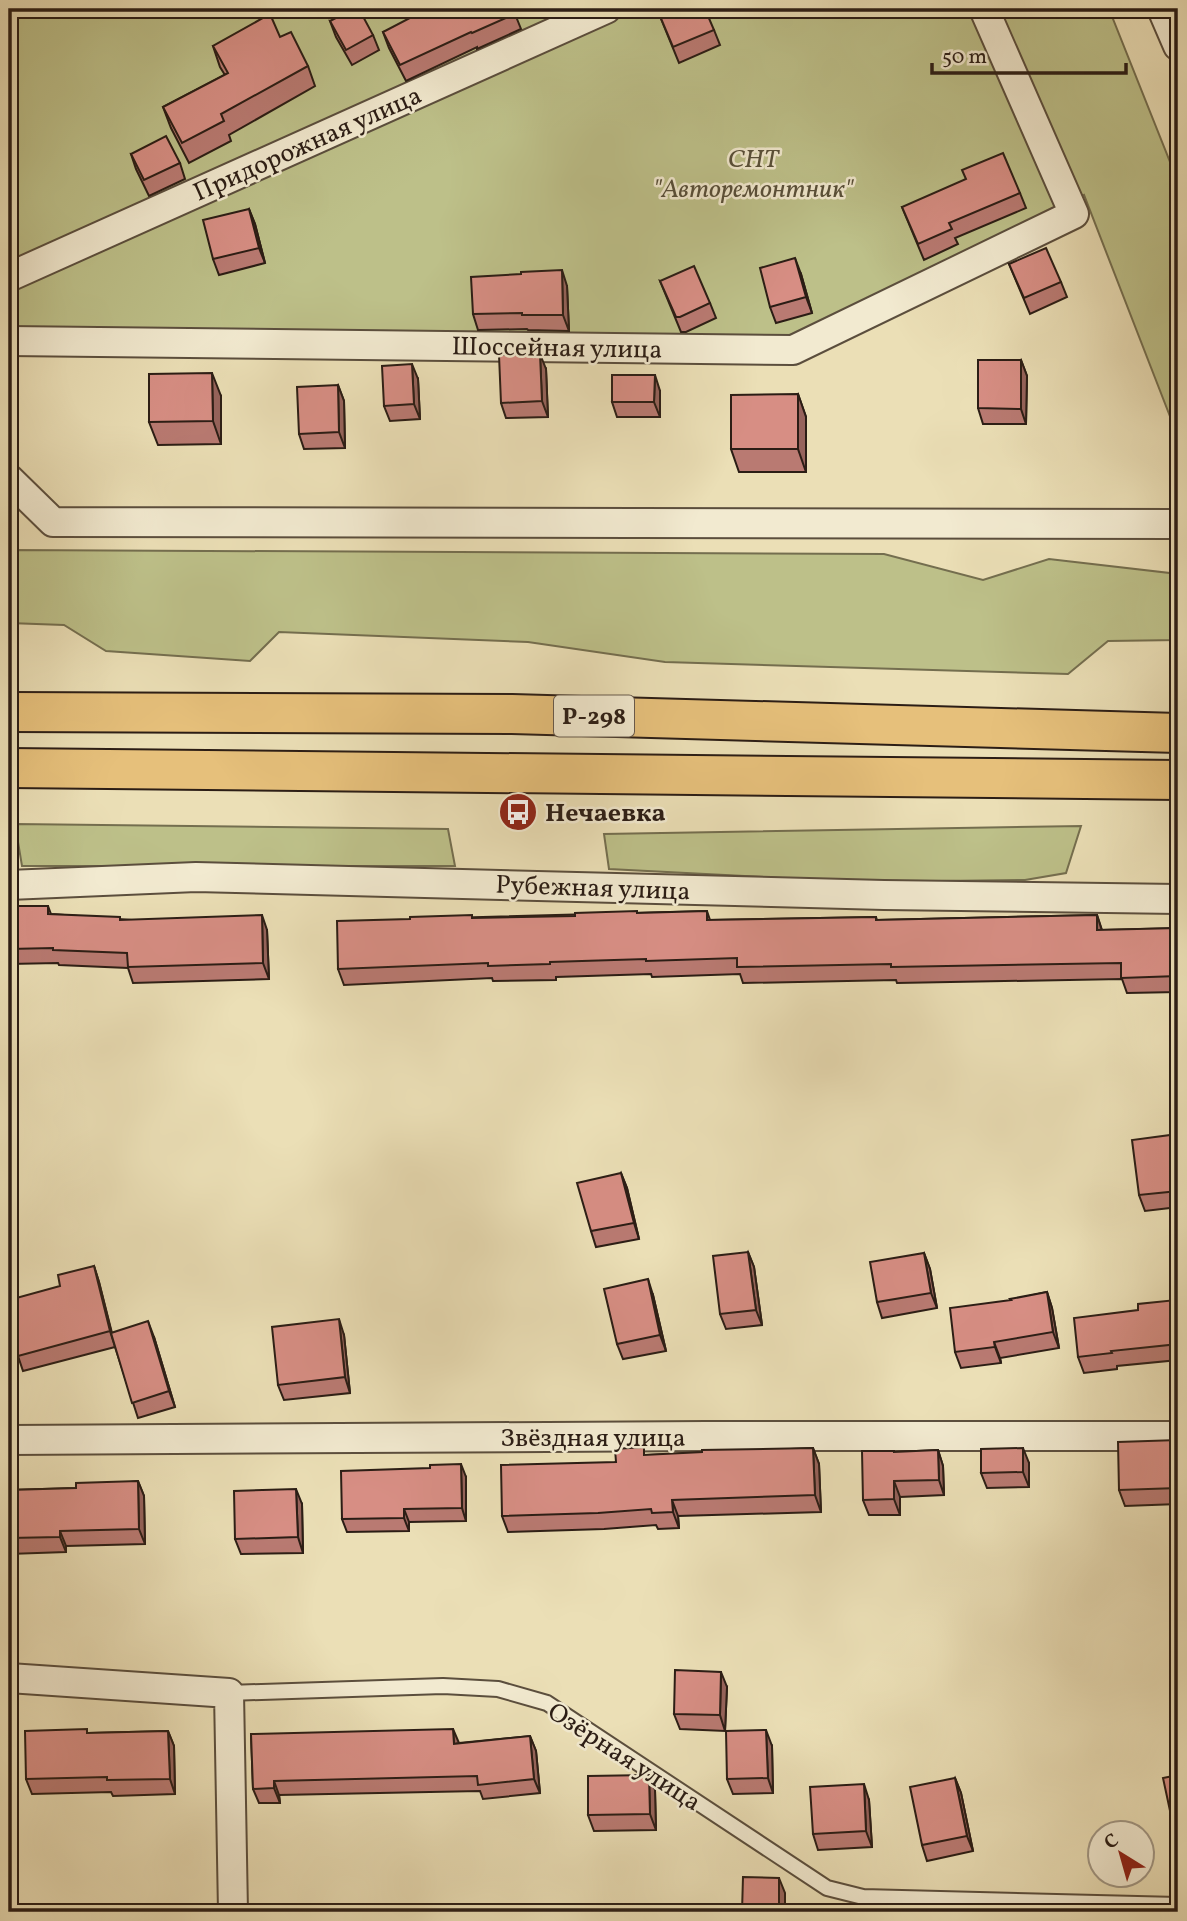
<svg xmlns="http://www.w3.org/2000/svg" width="1187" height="1921" viewBox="0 0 1187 1921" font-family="Vollkorn,serif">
<rect width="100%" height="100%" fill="#ebdfb6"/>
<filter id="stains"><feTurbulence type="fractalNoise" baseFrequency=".00286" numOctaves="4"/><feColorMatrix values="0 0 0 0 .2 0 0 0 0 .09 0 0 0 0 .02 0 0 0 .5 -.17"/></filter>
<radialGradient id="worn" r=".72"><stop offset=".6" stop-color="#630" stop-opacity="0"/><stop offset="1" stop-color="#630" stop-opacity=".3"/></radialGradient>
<!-- green -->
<g fill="#bdc089" stroke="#746e4f" stroke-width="2">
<path d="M9,9H1109L1178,182V437L1084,195L795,336L9,331Z"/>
<path d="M9,550L884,554L983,580L1049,559L1178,574V640L1108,641L1068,674L665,662L528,642L279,632L250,661L106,651L64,625L9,623Z"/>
<path d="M15,824L448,829L455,866H22Z"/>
<path d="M1081,826L1066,873L1025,880L860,882L609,869L604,834Z"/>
</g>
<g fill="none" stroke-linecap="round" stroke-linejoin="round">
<defs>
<path id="service" d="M229,1693L443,1686L498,1689L547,1703L827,1888L863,1897L1178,1905"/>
<g id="minor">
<path d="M1162,9L1178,46"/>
<path d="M9,277L606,9"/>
<path d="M9,341L793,350L1074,214L984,9"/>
<path d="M9,479L53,522L1178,524"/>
<path d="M9,885L196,877L884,895L1178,899"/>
<path d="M9,1440L706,1436H1178"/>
<path d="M9,1678L229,1693L233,1912"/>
</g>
<g id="trunk">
<path d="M9,712L512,714L1178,733"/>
<path d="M9,768L1178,780"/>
</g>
</defs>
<!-- service casing -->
<use href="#service" stroke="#5b4e3d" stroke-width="18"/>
<!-- minor casing -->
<use href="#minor" stroke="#5b4e3d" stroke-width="32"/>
<!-- trunk casing -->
<use href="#trunk" stroke="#2b1d15" stroke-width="42"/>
<!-- service -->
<use href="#service" stroke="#f2ead0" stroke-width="14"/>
<!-- minor -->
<use href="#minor" stroke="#f2ead0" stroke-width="28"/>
<!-- trunk -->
<use href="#trunk" stroke="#e6c07b" stroke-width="38"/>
</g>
<!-- wall -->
<g fill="#b97a72" stroke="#2b1d15" stroke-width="2">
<path d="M657,9L714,30L720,45L679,63Z"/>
<path d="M761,9H783L764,17Z"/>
<path d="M515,14L521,29L477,49V47L406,81L389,48L383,32L428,15Z"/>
<path d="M330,21L373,35L379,50L352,65L336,37Z"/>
<path d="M280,37L308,66L315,86L229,135L231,141L189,163L171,128L163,107L225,75L220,67L213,46Z"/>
<path d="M131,154L180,163L185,179L149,196L136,169Z"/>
<path d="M1020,193L1026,208L955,238L958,244L924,260L902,207Z"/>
<path d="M249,209L255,224L265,263L219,275L213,259Z"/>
<path d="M1009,264L1061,282L1067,297L1030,314Z"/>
<path d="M521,274L567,286L569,331L528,330L527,329L478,330L473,314Z"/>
<path d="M801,274L812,313L776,323L770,307Z"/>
<path d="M660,281L710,303L716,318L686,332H681Z"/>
<path d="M1021,360L1027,376L1026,424H983L978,408Z"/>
<path d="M546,369L548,417L506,418L501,403Z"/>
<path d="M418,379L420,419L390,421L384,406Z"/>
<path d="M338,385L344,401L345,448L304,449L299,434Z"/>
<path d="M660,391V417H617L612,402Z"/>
<path d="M798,394L806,417V472H739L731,449Z"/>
<path d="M221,396V444L158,445L149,422Z"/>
<path d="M9,906H48L51,914L267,930L269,979L133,983L128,968L59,965L58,963L9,964Z"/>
<path d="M707,911L710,920L876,917L877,920L1097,915L1102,930L1178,928V992L1127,993L1122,979L897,983L896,980L743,983L740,974L652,977L651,974L556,977V980L493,981L492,978L344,985L338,969L410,919Z"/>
<path d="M1178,1134V1207L1145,1211L1139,1195Z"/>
<path d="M621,1173L627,1188L639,1239L596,1247L591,1231Z"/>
<path d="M748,1252L754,1267L762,1325L726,1329L720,1314Z"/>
<path d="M924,1253L930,1269L937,1308L882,1318L877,1302Z"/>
<path d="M94,1266L99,1282L112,1333L154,1337L175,1407L138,1418L115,1347L23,1371L18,1356L60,1286Z"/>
<path d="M1047,1292L1052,1308L1059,1348L1000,1358L1001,1363L961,1368L955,1352L1011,1300Z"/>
<path d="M653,1295L666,1351L623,1359L617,1344Z"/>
<path d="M1176,1300L1178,1307V1360L1117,1366V1369L1084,1373L1078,1357Z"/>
<path d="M344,1335L350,1393L284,1400L278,1385Z"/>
<path d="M1178,1440V1504L1125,1506L1119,1490Z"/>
<path d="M813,1448L819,1464L821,1512L678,1516L679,1528L658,1529L656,1525L604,1529L508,1532L502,1516L616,1462L647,1455Z"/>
<path d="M938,1450L943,1466L944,1495L900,1497V1515H869L863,1500L894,1452Z"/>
<path d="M1029,1463V1487L987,1488L981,1473Z"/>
<path d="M466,1477V1521L409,1522V1531L347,1532L342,1519Z"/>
<path d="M138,1481L144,1496L145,1544L66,1546V1552L9,1554V1490L76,1488Z"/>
<path d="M302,1504L303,1553L241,1554L235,1539Z"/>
<path d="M727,1687L725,1731L680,1729L674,1714Z"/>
<path d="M168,1731L174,1746L175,1794L113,1796L111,1792L32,1794L26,1779L89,1733Z"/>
<path d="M251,1734L459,1743L530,1736L536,1751L540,1793L483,1799L480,1791L279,1795L280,1803H259L253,1789Z"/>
<path d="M772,1746L773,1793L733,1794L727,1779Z"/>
<path d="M1178,1775V1835L1172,1820Z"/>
<path d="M955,1778L961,1793L973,1851L927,1861L922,1845Z"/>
<path d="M655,1790L656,1830L594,1831L588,1815Z"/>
<path d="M869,1800L872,1847L818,1850L813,1834Z"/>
</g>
<!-- shaded-wall -->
<g fill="#96635c" stroke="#2b1d15" stroke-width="2">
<path d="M249,209L255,224L265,263L259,248Z"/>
<path d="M795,258L801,274L812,313L806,297Z"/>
<path d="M562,270L567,286L569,331L563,315Z"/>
<path d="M540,354L546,369L548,417L542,401Z"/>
<path d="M1021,360L1027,376L1026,424L1021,409Z"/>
<path d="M412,364L418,379L420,419L414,404Z"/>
<path d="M212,373L221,396V444L213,421Z"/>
<path d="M655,375L660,391V417L654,402Z"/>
<path d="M338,385L344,401L345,448L339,432Z"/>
<path d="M798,394L806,417V472L798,449Z"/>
<path d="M262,915L267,930L269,979L263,963Z"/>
<path d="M1097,915L1102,931L1097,930Z"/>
<path d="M621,1173L627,1188L639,1239L634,1223Z"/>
<path d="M748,1252L754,1267L762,1325L756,1310Z"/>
<path d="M924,1253L930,1269L937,1308L931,1293Z"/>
<path d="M94,1266L99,1282L115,1347L110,1331Z"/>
<path d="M648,1279L653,1295L666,1351L660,1335Z"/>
<path d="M1047,1292L1052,1308L1059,1348L1053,1332Z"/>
<path d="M1176,1300L1178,1307V1329Z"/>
<path d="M339,1319L344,1335L350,1393L345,1377Z"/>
<path d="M148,1321L154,1337L175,1407L169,1391Z"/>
<path d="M994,1342L1000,1358L1001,1363L995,1347Z"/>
<path d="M813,1448L819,1464L821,1512L815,1495Z"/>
<path d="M1023,1448L1029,1463V1487L1023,1472Z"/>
<path d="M938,1450L943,1466L944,1495L939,1480Z"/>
<path d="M461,1464L466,1477V1521L462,1508Z"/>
<path d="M138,1481L144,1496L145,1544L139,1529Z"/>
<path d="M894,1481L900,1497V1515L894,1499Z"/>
<path d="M296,1489L302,1504L303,1553L298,1537Z"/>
<path d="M672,1500L678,1516L679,1528L673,1512Z"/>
<path d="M404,1509L409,1522V1531L404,1518Z"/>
<path d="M60,1531L66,1546V1552L60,1537Z"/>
<path d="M721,1672L727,1687L725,1731L720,1715Z"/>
<path d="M453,1729L459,1743L454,1744Z"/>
<path d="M766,1730L772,1746L773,1793L768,1778Z"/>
<path d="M168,1731L174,1746L175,1794L170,1779Z"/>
<path d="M530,1736L536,1751L540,1793L534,1779Z"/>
<path d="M649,1775L655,1790L656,1830L650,1814Z"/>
<path d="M955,1778L961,1793L973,1851L967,1836Z"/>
<path d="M274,1781L279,1795L280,1803L274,1788Z"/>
<path d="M864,1784L869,1800L872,1847L866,1831Z"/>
<path d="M779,1878L785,1893V1912H779Z"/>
</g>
<!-- building -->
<g fill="#d78e84" stroke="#2b1d15" stroke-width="2">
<path d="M353,9H359L373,35L346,50L330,21Z"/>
<path d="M440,9H512L515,14L472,33L471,32L400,65L383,32L425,10L428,15Z"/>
<path d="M657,9H705L714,30L673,47Z"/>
<path d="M270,14L280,37L291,32L308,66L221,114L224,121L182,143L163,107L228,73L213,46Z"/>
<path d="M166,136L180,163L144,180L131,154Z"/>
<path d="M1003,153L1020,193L949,223L952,229L918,244L902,207L966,179L962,170Z"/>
<path d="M249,209L259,248L213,259L203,220Z"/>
<path d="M1046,248L1061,282L1024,298L1009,264Z"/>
<path d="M795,258L806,297L770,307L760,268Z"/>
<path d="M694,266L710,303L680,317H676L660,281Z"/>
<path d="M562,270L563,315H522V313L473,314L471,277L521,274V272Z"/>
<path d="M540,354L542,401L501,403L499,355Z"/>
<path d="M978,360H1021V409L978,408Z"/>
<path d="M412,364L414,404L384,406L382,366Z"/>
<path d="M212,373L213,421L149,422V374Z"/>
<path d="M612,375H655L654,402H612Z"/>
<path d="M338,385L339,432L299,434L297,387Z"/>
<path d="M798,394V449H731V395Z"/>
<path d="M9,906H48V914L120,917V920L262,915L263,963L128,967L127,953L53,950V948L9,949Z"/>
<path d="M637,911V913L707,911V920L876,917V920L1097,915V930L1178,928V976L1121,978V963L891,967V964L737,967V958L646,961V959L550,962V964L488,966V963L338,969L337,921L410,919V917L472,915V918L575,916V913Z"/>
<path d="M1178,1134V1191L1139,1195L1132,1140Z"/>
<path d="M621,1173L634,1223L591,1231L577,1183Z"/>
<path d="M748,1252L756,1310L720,1314L713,1256Z"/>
<path d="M924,1253L931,1293L877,1302L870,1262Z"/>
<path d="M94,1266L110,1331L18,1356L9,1321V1300L60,1286L58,1275Z"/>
<path d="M648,1279L660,1335L617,1344L604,1289Z"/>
<path d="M1047,1292L1053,1332L994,1342L995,1347L955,1352L950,1308L1011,1300L1010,1299Z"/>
<path d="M1176,1300L1178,1344L1111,1351L1112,1353L1078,1357L1074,1318L1138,1310V1304Z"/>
<path d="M339,1319L345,1377L278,1385L272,1327Z"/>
<path d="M148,1321L169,1391L132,1403L111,1333Z"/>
<path d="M1178,1440V1488L1119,1490L1118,1442Z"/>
<path d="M644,1447V1455L702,1452V1450L813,1448L815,1495L672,1500L673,1512L652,1513L651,1509L598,1513L502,1516L501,1465L616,1462L615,1449Z"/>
<path d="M1023,1448V1472L981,1473V1449Z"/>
<path d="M938,1450L939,1480L894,1481V1499L863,1500L862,1451H894V1452Z"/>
<path d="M461,1464L462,1508L404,1509V1518L342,1519L341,1471L430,1468V1465Z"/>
<path d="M138,1481L139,1529L60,1531V1537L9,1538V1490L76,1488V1483Z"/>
<path d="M296,1489L298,1537L235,1539L234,1491Z"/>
<path d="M675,1670L721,1672L720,1715L674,1714Z"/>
<path d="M87,1729V1733L168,1731L170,1779L107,1780V1777L26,1779L25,1731Z"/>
<path d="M453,1729L454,1744L530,1736L534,1779L478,1785L477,1776L274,1781V1788L253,1789L251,1734Z"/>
<path d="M766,1730L768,1778L727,1779L726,1731Z"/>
<path d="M649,1775L650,1814L588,1815V1776Z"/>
<path d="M1178,1775V1819L1172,1820L1163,1778Z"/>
<path d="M955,1778L967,1836L922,1845L910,1787Z"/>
<path d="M864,1784L866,1831L813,1834L810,1787Z"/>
<path d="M743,1877L779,1878V1912H742Z"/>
</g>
<!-- icons -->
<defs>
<symbol id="bus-disc" viewBox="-11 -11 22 22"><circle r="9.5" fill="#8f2418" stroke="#f2ead0"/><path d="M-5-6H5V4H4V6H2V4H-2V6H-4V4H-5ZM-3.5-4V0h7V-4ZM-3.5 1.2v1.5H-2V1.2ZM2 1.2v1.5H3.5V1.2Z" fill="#fff"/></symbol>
</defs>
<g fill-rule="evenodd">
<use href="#bus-disc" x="496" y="790" width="44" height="44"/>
</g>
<g text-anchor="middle" stroke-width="5" stroke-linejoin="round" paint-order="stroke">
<!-- shield labels -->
<rect fill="#f2ead0" stroke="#675a4d" stroke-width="2" x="554" y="695.5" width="80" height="41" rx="5"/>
<g font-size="24" font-weight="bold" fill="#2b1d15">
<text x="594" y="724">Р-298</text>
</g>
<!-- street labels -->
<g font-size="26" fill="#2b1d15" stroke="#f2ead0">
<text transform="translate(307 143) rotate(-24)" y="9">Придорожная улица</text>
<text transform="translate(557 347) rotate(1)" y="9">Шоссейная улица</text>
<text transform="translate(593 887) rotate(2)" y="9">Рубежная улица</text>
<text x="593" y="1446">Звёздная улица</text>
<text transform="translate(625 1756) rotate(33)" y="9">Озёрная улица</text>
</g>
<!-- park labels -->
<g font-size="26" font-style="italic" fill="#574e38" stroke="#f2ead0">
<text x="753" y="167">СНТ<tspan x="753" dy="30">"Авторемонтник"</tspan></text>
</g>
<!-- poi labels -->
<g font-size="26" font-weight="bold" fill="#2b1d15" stroke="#f2ead0" text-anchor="start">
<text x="545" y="821">Нечаевка</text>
</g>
</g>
<!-- margin -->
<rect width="1187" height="1921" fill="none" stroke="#ebdfb6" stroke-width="35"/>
<rect x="10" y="10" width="1166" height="1900" fill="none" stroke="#2b1d15" stroke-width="3.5"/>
<rect x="18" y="18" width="1152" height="1886" fill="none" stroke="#2b1d15" stroke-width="2"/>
<!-- north arrow -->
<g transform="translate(1121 1854) rotate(323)"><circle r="33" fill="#f2ead0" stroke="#a29885" stroke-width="2"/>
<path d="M0-5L12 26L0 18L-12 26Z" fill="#8f2418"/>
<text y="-10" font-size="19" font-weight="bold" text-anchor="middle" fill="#2b1d15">С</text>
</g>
<!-- scale -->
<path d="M932 63v10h194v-10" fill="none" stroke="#2b1d15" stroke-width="3.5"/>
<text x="942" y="63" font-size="21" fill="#2b1d15" stroke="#f2ead0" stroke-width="5" paint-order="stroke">50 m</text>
<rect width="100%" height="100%" filter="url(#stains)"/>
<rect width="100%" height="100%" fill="url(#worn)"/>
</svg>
